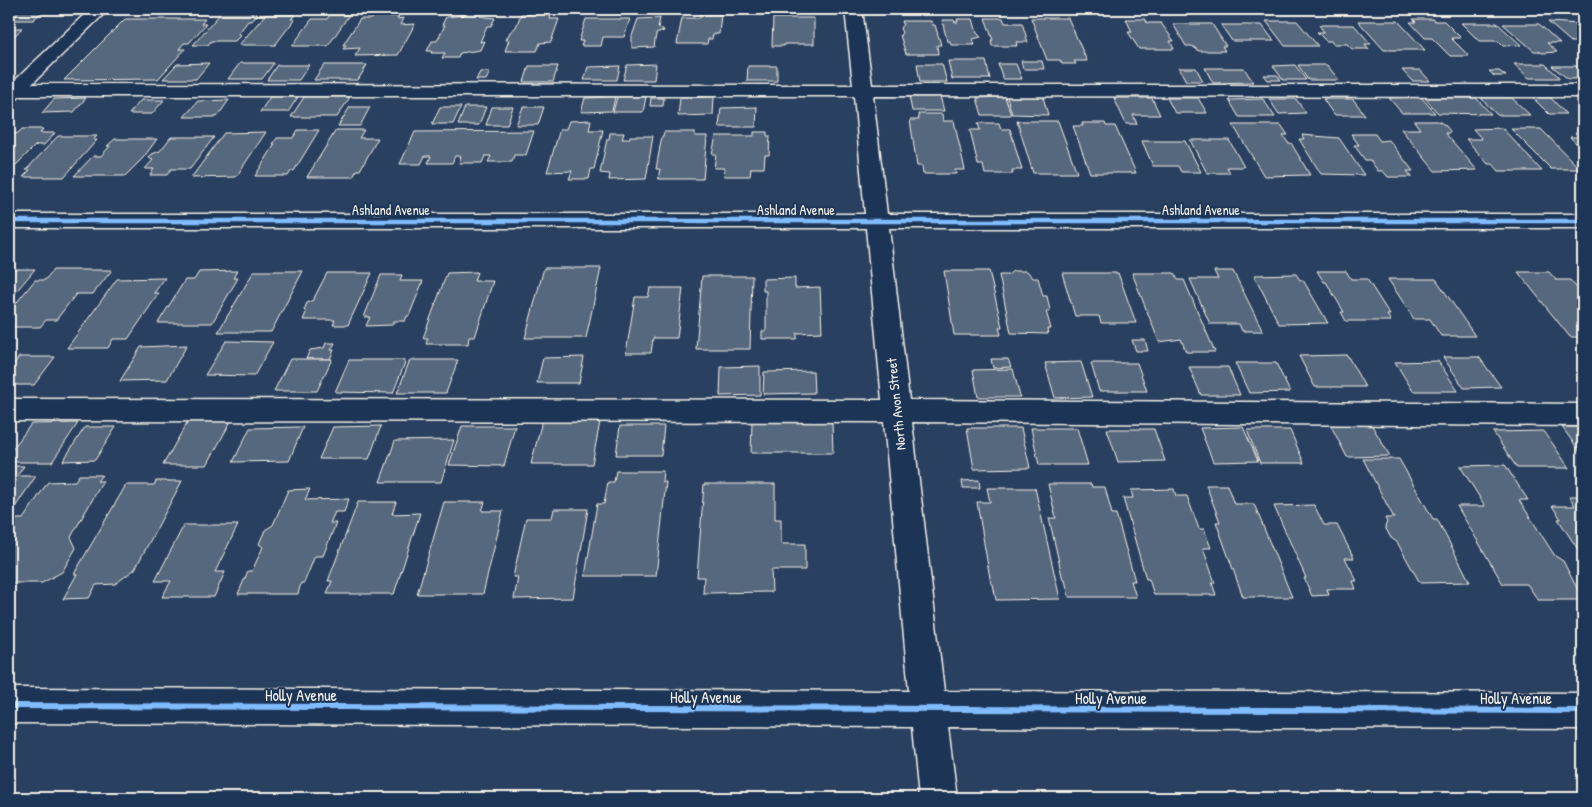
<svg xmlns="http://www.w3.org/2000/svg" width="1592" height="807" viewBox="0 0 1592 807" font-family="'Patrick Hand',sans-serif">
<rect width="100%" height="100%" fill="#2a4060"/>
<filter id="ink" filterUnits="userSpaceOnUse"><feTurbulence type="fractalNoise" baseFrequency=".02" numOctaves="2"/><feDisplacementMap in="SourceGraphic" scale="10" xChannelSelector="R" yChannelSelector="G"/><feConvolveMatrix kernelMatrix="1 2 1 2 8 2 1 2 1" color-interpolation-filters="sRGB"/></filter>
<g filter="url(#ink)">
<!-- building -->
<g fill="#56677d" stroke="#f4f1e8">
<path d="M9,9H43L39,12H42L33,20H9Z"/>
<path d="M467,11H482L480,16L495,18L491,26H487L480,42L484,41L480,50L460,53L458,58H442L445,53H431L432,51H427L432,41H437L445,25H442L446,17L464,15Z"/>
<path d="M220,14H258L252,21H248L238,34L241,35L235,41H211L208,45H193Z"/>
<path d="M521,14H551L550,19H559L551,42L540,43L537,51H505L509,40H506L510,32L516,27Z"/>
<path d="M700,14H721L719,34H713L712,39H708L707,44H677L682,18H700Z"/>
<path d="M265,15H295L291,19H295L275,45H239Z"/>
<path d="M330,15H349L328,46H292L312,19H327Z"/>
<path d="M374,16H399L397,19L403,18L400,25L415,24L398,55L355,56L360,48L343,49L346,45H343L360,19H372Z"/>
<path d="M660,18L658,28L663,29L664,31L656,34L654,47L632,48V36L638,19Z"/>
<path d="M773,18H814V44H784V46H772Z"/>
<path d="M985,18H1003L1005,23H1022L1028,42H1016L1017,46H992L991,40H993Z"/>
<path d="M1031,18H1068L1087,61H1074L1076,64H1062L1060,60H1047Z"/>
<path d="M125,19H205L201,24H206L189,43H184L179,49H185L158,79L64,80Z"/>
<path d="M586,19H630L624,37H603L601,46H581L583,41H579Z"/>
<path d="M957,19H973L977,33L981,37L973,39L975,45H951L950,41H947L942,20H954L955,22H958Z"/>
<path d="M1126,19H1145L1147,23H1161L1174,41H1170L1174,49H1139L1128,32H1132Z"/>
<path d="M1413,19H1432L1435,21H1444L1461,38H1451L1469,56H1450L1432,38H1425L1410,22H1416Z"/>
<path d="M902,21H931L932,25H935L941,45H937L938,54H906L900,35L902,33L900,28L903,24Z"/>
<path d="M1266,21H1297L1318,46H1285Z"/>
<path d="M1358,21H1398L1425,50H1384Z"/>
<path d="M1548,22L1581,24L1583,26V45L1580,42H1571Z"/>
<path d="M1461,23H1497L1521,45L1503,46L1498,41H1479Z"/>
<path d="M1173,24H1212L1226,46H1222L1225,51H1199L1192,46H1186Z"/>
<path d="M1503,24H1539L1560,43H1547L1557,52L1542,53L1539,51H1534Z"/>
<path d="M1221,25H1262L1274,41H1232Z"/>
<path d="M1319,25H1354L1371,44H1365L1369,49H1352L1347,44H1333L1331,41H1326L1317,32H1324Z"/>
<path d="M9,28H22L9,42Z"/>
<path d="M948,61H986L990,79H952Z"/>
<path d="M1021,61H1042L1044,69H1023Z"/>
<path d="M209,63L196,79H163L177,64Z"/>
<path d="M240,63H274L262,79H228Z"/>
<path d="M656,64L654,80H623L627,65Z"/>
<path d="M917,64H942L947,82H920Z"/>
<path d="M998,64H1016L1022,79H1003Z"/>
<path d="M1514,64H1545L1560,78H1529Z"/>
<path d="M277,65H309L299,80H267Z"/>
<path d="M324,65H367L358,80H314Z"/>
<path d="M1295,65L1306,80H1283L1273,66Z"/>
<path d="M1298,65H1327L1339,80H1308Z"/>
<path d="M529,66H558L553,82H524Z"/>
<path d="M620,66L617,80H584L588,67Z"/>
<path d="M748,66H777V81H747Z"/>
<path d="M1552,66H1579L1583,69V79H1568Z"/>
<path d="M1179,68H1196L1203,81H1186Z"/>
<path d="M1205,68H1244L1253,82L1213,83Z"/>
<path d="M1402,70H1420L1430,81H1412Z"/>
<path d="M1489,71H1499L1506,76H1494Z"/>
<path d="M480,72H490L486,80H476Z"/>
<path d="M1264,75H1277L1281,80H1268Z"/>
<path d="M909,96H940L944,111H912Z"/>
<path d="M270,97H298L288,112H260Z"/>
<path d="M304,97H350L337,117H291Z"/>
<path d="M615,97L612,111L581,112L585,98Z"/>
<path d="M617,97H646L643,112H613Z"/>
<path d="M714,97L713,115L678,116L680,98Z"/>
<path d="M1005,97L1011,115H982L977,98Z"/>
<path d="M1007,97H1043L1048,115L1012,114Z"/>
<path d="M1421,97L1435,113H1402L1389,98Z"/>
<path d="M86,98L74,112L42,113L54,99Z"/>
<path d="M651,98H664L663,106H650Z"/>
<path d="M1114,98H1152L1160,115H1133L1137,124H1126Z"/>
<path d="M1167,98H1198L1207,113H1175Z"/>
<path d="M1425,98H1476L1491,114L1438,113Z"/>
<path d="M1481,98H1512L1530,115H1497Z"/>
<path d="M1533,98H1551L1566,114H1549Z"/>
<path d="M1263,99L1275,117H1239L1229,100Z"/>
<path d="M1269,99H1296L1306,113L1279,114Z"/>
<path d="M1323,99H1353L1365,115H1334Z"/>
<path d="M141,100H164L152,114H129Z"/>
<path d="M229,100L217,117H184L198,101Z"/>
<path d="M350,107H370L360,126H338Z"/>
<path d="M440,107H461L453,124H432Z"/>
<path d="M465,107H486L479,125H458Z"/>
<path d="M492,107H513L507,125H486Z"/>
<path d="M523,107H544L538,125H516Z"/>
<path d="M757,107L756,127H719L721,108Z"/>
<path d="M918,114H942L943,121H954L965,170H955L956,174H923L922,166H917L910,120H919Z"/>
<path d="M591,120L589,130H603L594,169H591L589,179H569L572,171L547,172L560,129H566L569,121Z"/>
<path d="M1017,121H1058L1077,173H1033Z"/>
<path d="M1414,121H1438L1445,125L1450,131V133H1445L1477,170L1435,171L1401,129H1420Z"/>
<path d="M978,123H999L1001,129H1010L1022,170H1012L1013,174H985L983,165H978L970,130H980Z"/>
<path d="M1082,123H1105L1106,126H1115L1136,173H1090L1073,126H1083Z"/>
<path d="M1233,125H1281L1288,135H1283L1288,143H1291L1310,175L1264,176Z"/>
<path d="M1502,128L1542,171H1499L1493,164H1488L1466,139H1482L1473,129Z"/>
<path d="M22,129H43L40,133H55L44,145H36L9,172V135L18,133Z"/>
<path d="M1511,129H1541L1580,169H1551Z"/>
<path d="M298,130H319L294,171H291L288,176H255L275,144H273L277,138H293Z"/>
<path d="M336,130H364L359,138H378L360,170H357L353,177H307Z"/>
<path d="M534,131L526,155H514L512,162H488L491,156H485L482,163H459L461,156H455L452,163H428L431,156H425L421,164H400L415,132Z"/>
<path d="M266,132L236,177L191,178L224,133Z"/>
<path d="M664,132H695V136H707L703,179H658L660,169H656L662,136H663Z"/>
<path d="M754,132H767V136H770L769,155H765L764,168H751L750,176H724L725,168H714L716,154H712L716,136H754Z"/>
<path d="M610,133H624L622,139H629L630,136H653L646,179L609,180L610,174L600,173L607,139H609Z"/>
<path d="M1575,133H1583V150L1570,137H1580Z"/>
<path d="M1351,134H1375L1380,141L1389,140L1413,171H1407L1412,177H1388L1383,171H1378L1370,160H1365L1354,145H1359Z"/>
<path d="M1302,135L1339,138L1364,175L1321,174L1299,139H1304Z"/>
<path d="M58,136H97L93,140H97L64,177H23L30,170H26Z"/>
<path d="M171,137H214L190,169H171L167,175H150L154,169H145L153,160L149,158L152,154L160,151Z"/>
<path d="M115,139H157L143,158L125,176H74L93,156H101L110,146H107Z"/>
<path d="M1190,140H1229L1244,167H1227L1230,173H1207Z"/>
<path d="M1142,141H1185L1201,172H1181L1178,166H1153Z"/>
<path d="M544,268H601L586,338H525Z"/>
<path d="M9,269H35L14,294H9Z"/>
<path d="M53,270H112L93,294H76L56,320H46L40,327H9L11,321H9V312L35,280H45Z"/>
<path d="M237,271L233,278H238L212,323H158L185,280H194L199,272Z"/>
<path d="M254,271H303L271,332H218Z"/>
<path d="M944,271H989L1002,327H999L1001,335H954Z"/>
<path d="M1013,271H1027L1033,278H1038L1043,296H1047L1050,311H1046L1051,329H1047L1048,334L1011,333L999,275H1008Z"/>
<path d="M1214,271H1233L1263,331H1242L1239,324H1210L1190,279H1218Z"/>
<path d="M1317,271H1346L1351,279H1367L1390,315H1387L1391,321H1346L1341,312H1344L1326,282H1324Z"/>
<path d="M477,272L474,281H493L475,337H469L468,344H426L428,338H423L447,273Z"/>
<path d="M1518,272H1549L1556,280H1570L1583,295V337H1570Z"/>
<path d="M327,273H372L348,325H333L335,320H303L306,313L304,310L307,303L313,300Z"/>
<path d="M1062,273H1118L1136,323H1101L1099,316H1075Z"/>
<path d="M1132,273H1174L1178,280H1184L1215,352H1186L1181,339L1159,342Z"/>
<path d="M1296,274L1300,280H1303L1328,323L1279,324L1254,275Z"/>
<path d="M381,275H402L400,281H423L409,316H407L405,321H394L392,325L366,326L370,317H364Z"/>
<path d="M702,276H752L750,349H696Z"/>
<path d="M165,278L154,293H159L128,339H113L108,348H67L117,279Z"/>
<path d="M795,278V288L820,287L822,332L797,333V339H762V331H766V291H763V279Z"/>
<path d="M1388,279H1436L1475,336H1441L1430,319H1414Z"/>
<path d="M650,288H683L677,338H653L651,353H626L635,297H648Z"/>
<path d="M1132,340H1145L1148,351H1136Z"/>
<path d="M226,341L273,342L254,376L205,375Z"/>
<path d="M326,343H335L331,350H334L330,359H306L310,350L324,348Z"/>
<path d="M187,345L167,380L120,381L141,347Z"/>
<path d="M1347,355L1365,387H1315L1299,356Z"/>
<path d="M19,357H55L34,385H9V371Z"/>
<path d="M584,357L579,383H537L543,358Z"/>
<path d="M1443,357H1479L1501,387L1464,388Z"/>
<path d="M290,359H332L317,391H274Z"/>
<path d="M991,359H1008L1011,367L993,368Z"/>
<path d="M349,360H406L393,393L335,392Z"/>
<path d="M410,360H458L446,393H397Z"/>
<path d="M1438,361L1458,391H1413L1395,362Z"/>
<path d="M1081,362L1092,397L1055,398L1045,363Z"/>
<path d="M1091,363H1137L1147,391H1099Z"/>
<path d="M1235,363H1276L1290,392L1249,393Z"/>
<path d="M760,366V395L720,396L721,367Z"/>
<path d="M1189,367H1228L1240,395H1201Z"/>
<path d="M1013,369L1020,397H978L973,370Z"/>
<path d="M813,371L814,393L763,394L764,372Z"/>
<path d="M188,421H231L207,465H163Z"/>
<path d="M542,421L600,422L592,464H531Z"/>
<path d="M752,422H832L833,453H751Z"/>
<path d="M78,423L52,462H9V454L31,424Z"/>
<path d="M1330,424H1371L1390,456L1347,457Z"/>
<path d="M381,426L369,459H319L333,427Z"/>
<path d="M462,426H515L504,466L449,465Z"/>
<path d="M620,426H664L661,455H616Z"/>
<path d="M85,427H116L95,460L63,461Z"/>
<path d="M303,427L289,461L233,462L250,428Z"/>
<path d="M1243,427L1258,461L1213,462L1200,428Z"/>
<path d="M1562,427H1583V456Z"/>
<path d="M967,428H1021L1030,468L974,469Z"/>
<path d="M1031,428H1077L1088,465H1039Z"/>
<path d="M1107,429H1154L1165,461L1118,462Z"/>
<path d="M1247,430H1290L1304,463H1260Z"/>
<path d="M1544,431L1569,468H1517L1493,432Z"/>
<path d="M454,440L441,482H380L395,441Z"/>
<path d="M1363,459H1399L1433,519H1437L1470,582L1420,583L1397,542L1391,538L1385,527L1387,522L1385,518H1394Z"/>
<path d="M1505,465L1528,500H1519L1555,556L1563,561L1583,600H1538L1527,584H1503L1457,506H1485L1460,466Z"/>
<path d="M9,466H24L17,476H36L9,516Z"/>
<path d="M616,471H663L662,482H666L656,576H585L597,504H604L608,482H614Z"/>
<path d="M79,475H102L97,481H103L71,537L76,548L62,572L42,583H9V529L15,519H23L48,482L75,481Z"/>
<path d="M979,480L980,488H963L962,481Z"/>
<path d="M156,481H182L135,569L115,584L96,585L89,598L63,599L77,574H74L126,485H154Z"/>
<path d="M704,484H775V519H781V544H805V570H771L772,592L703,593L704,577H697Z"/>
<path d="M1048,484H1091L1092,487H1105L1112,514H1116L1135,581H1131L1136,597H1069L1065,580H1063L1049,518H1056Z"/>
<path d="M1206,485H1227L1234,504H1254L1292,597H1243L1216,522H1220Z"/>
<path d="M987,488H1035L1060,599L996,600L993,584H991L977,502H990Z"/>
<path d="M310,489L305,500L349,499L344,512H335L330,523H336L323,556H315L304,583H301L298,594H238L248,571H252L263,547L259,544L265,530L273,525L288,490Z"/>
<path d="M1174,489L1176,496H1187L1199,529H1204L1211,548H1203L1215,583H1212L1216,595H1154L1149,579H1146L1123,498H1133L1131,490Z"/>
<path d="M1569,496H1583V557L1558,519H1561L1552,506H1575Z"/>
<path d="M358,502H396L392,514L420,513L394,594H327L332,581H328Z"/>
<path d="M444,502H485L482,511H503L483,594H417Z"/>
<path d="M1314,505L1324,525H1337L1354,558H1345L1357,581H1353L1356,589H1327L1329,595L1312,596L1304,578H1306L1274,506Z"/>
<path d="M554,509H588L573,598L514,599L518,577H513L526,518H552Z"/>
<path d="M184,525H238L215,572H225L214,597H162L171,581H155Z"/>
</g>
<g fill="none" stroke-linecap="round" stroke-linejoin="round">
<defs>
<path id="minor" d="M90,9H109L32,84L853,85L845,9H862L872,85H1583V97L873,96L887,214H1583V228H889L909,400L1583,404V426L912,422L944,691L1583,693V729L948,727L957,798H919L912,727L9,723V688L909,691L884,422L9,421V399L882,400L866,228H9V214H865L854,96H20L16,100L9,102V86Z"/>
</defs>
<!-- minor casing -->
<use href="#minor" stroke="#f4f1e8" stroke-width="3"/>
<!-- minor -->
<use href="#minor" fill="#1d3557" fill-rule="evenodd"/>
<defs>
<path id="cycleway-far1" d="M9,221H1583"/>
<path id="cycleway" d="M9,706L1583,711"/>
</defs>
<!-- cycleway-far1 casing -->
<use href="#cycleway-far1" stroke="#1d3557" stroke-width="8"/>
<!-- cycleway casing -->
<use href="#cycleway" stroke="#1d3557" stroke-width="9"/>
<!-- cycleway-far1 -->
<use href="#cycleway-far1" stroke="#80bcff" stroke-width="4.5"/>
<!-- cycleway -->
<use href="#cycleway" stroke="#80bcff" stroke-width="6"/>
</g>
</g>
<g text-anchor="middle" stroke-width="4" stroke-linejoin="round" paint-order="stroke">
<!-- street labels -->
<g font-size="14" fill="#f4f1e8" stroke="#1d3557">
<text x="391" y="215">Ashland Avenue</text>
<text x="796" y="215">Ashland Avenue</text>
<text x="1201" y="215">Ashland Avenue</text>
<text transform="translate(896 404) rotate(-96)" y="5">North Avon Street</text>
</g>
<!-- near-street labels -->
<g font-size="16" fill="#f4f1e8" stroke="#1d3557">
<text x="301" y="701">Holly Avenue</text>
<text x="706" y="703">Holly Avenue</text>
<text x="1111" y="704">Holly Avenue</text>
<text x="1516" y="704">Holly Avenue</text>
</g>
</g>
<!-- margin -->
<rect width="1592" height="807" fill="none" stroke="#1d3557" stroke-width="30"/>
<rect x="15" y="15" width="1562" height="777" fill="none" stroke="#f4f1e8" stroke-width="2" filter="url(#ink)"/>
</svg>
